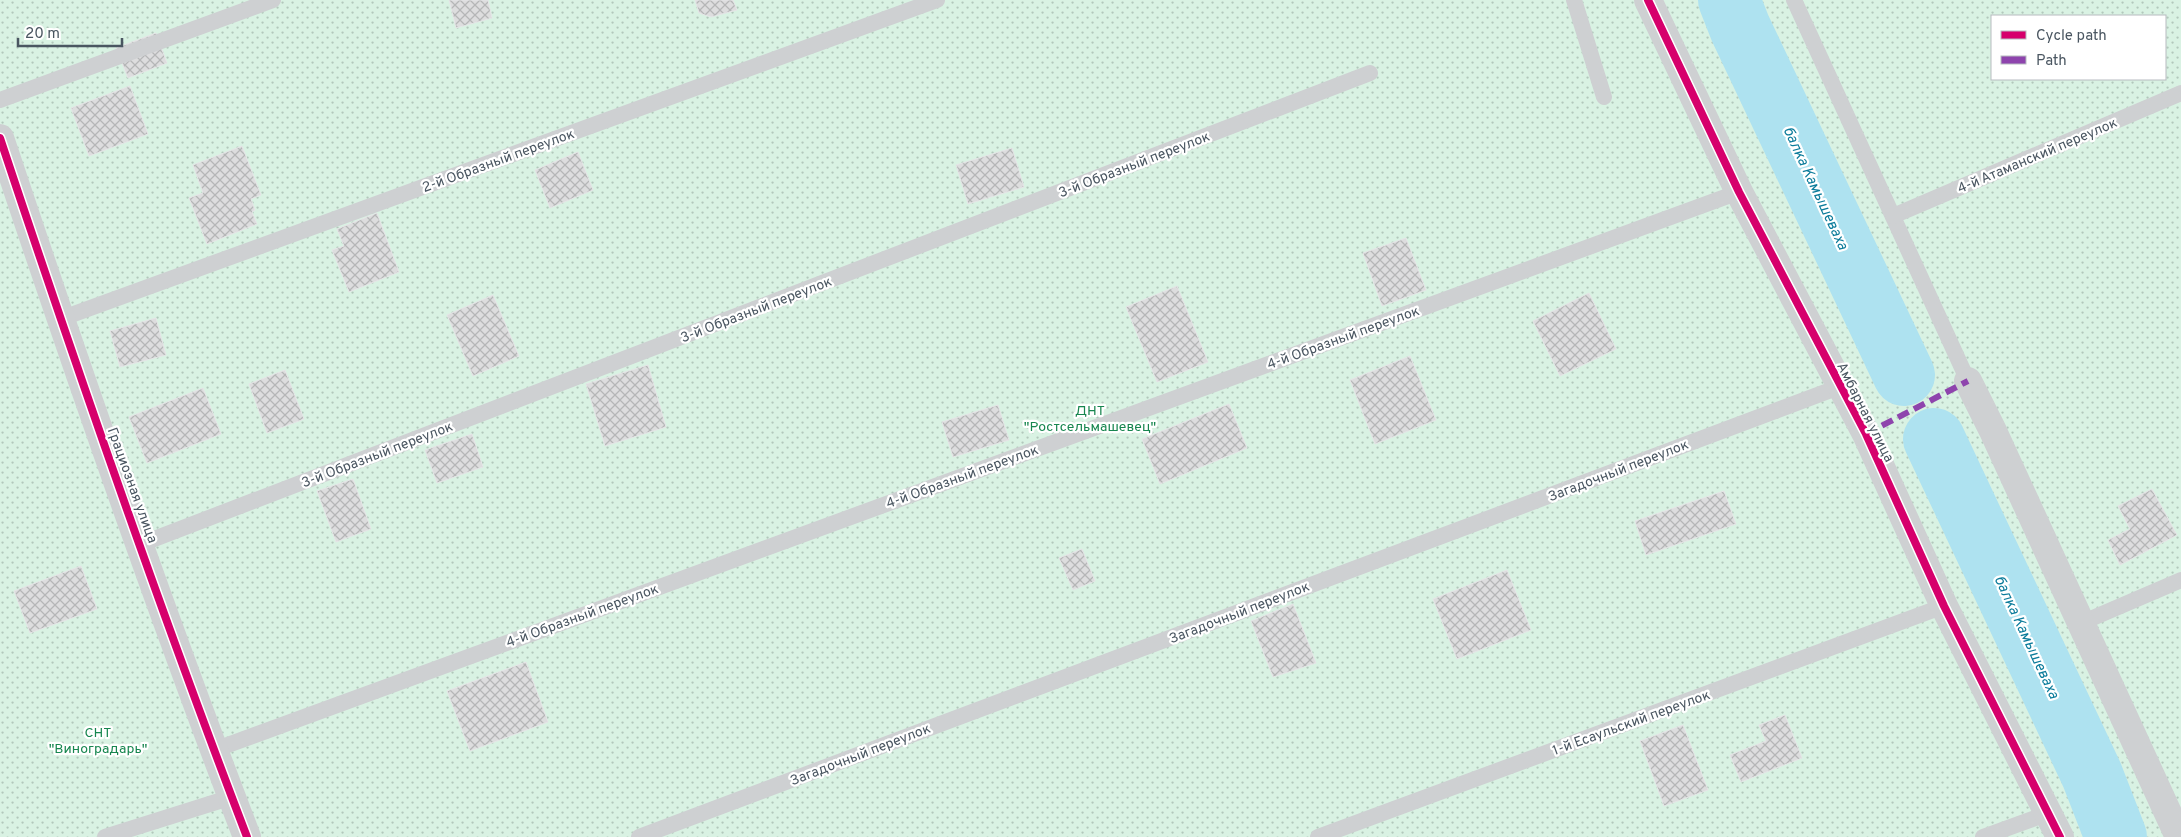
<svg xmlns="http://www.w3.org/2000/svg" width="2181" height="837" viewBox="0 0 2181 837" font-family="Overpass,sans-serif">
<defs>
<pattern id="garden-dots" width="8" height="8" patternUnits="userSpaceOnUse" patternTransform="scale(1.25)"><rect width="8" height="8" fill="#d9f2e3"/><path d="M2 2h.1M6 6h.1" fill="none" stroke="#b2c7bb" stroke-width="1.8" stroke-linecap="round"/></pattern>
<pattern id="building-cross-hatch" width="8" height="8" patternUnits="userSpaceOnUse" patternTransform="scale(1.25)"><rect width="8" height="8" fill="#ddddde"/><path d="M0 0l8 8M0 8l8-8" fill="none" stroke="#b5b6b7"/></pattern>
</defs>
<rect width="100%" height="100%" fill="#f4f4f4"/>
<!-- garden -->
<path fill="url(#garden-dots)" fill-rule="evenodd" d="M0,0H2181V837H0ZM1992,16H2165V79H1992Z"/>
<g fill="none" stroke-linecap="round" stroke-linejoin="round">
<!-- river -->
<g stroke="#aee2f0" stroke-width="62">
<path d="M1729,0L1740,28L1904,375"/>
<path d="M1934,439L2092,775L2116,837"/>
</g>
</g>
<!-- building -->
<g fill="url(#building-cross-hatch)" stroke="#e5e6e7">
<path d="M449,0H488L492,18L456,28Z"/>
<path d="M695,0H733L737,10L711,17L699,13Z"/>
<path d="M156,33L167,63L128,78L116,48Z"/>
<path d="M130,86L148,134L89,156L71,108Z"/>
<path d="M242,146L261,195L251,199L255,210L252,212L257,224L207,244L189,198L203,193L193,165Z"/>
<path d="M1012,148L1024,187L968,204L956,165Z"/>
<path d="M578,152L593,190L550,208L535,170Z"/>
<path d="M377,213L399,272L349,292L332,250L344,246L337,229Z"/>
<path d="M1406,238L1426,290L1382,306L1363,253Z"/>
<path d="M1177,286L1208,362L1157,382L1126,307Z"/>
<path d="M1589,293L1616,349L1560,376L1533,321Z"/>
<path d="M493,295L519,356L473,376L447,315Z"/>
<path d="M156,318L166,355L120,367L110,331Z"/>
<path d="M1410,356L1436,420L1375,444L1350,380Z"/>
<path d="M648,365L666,427L605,446L586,384Z"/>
<path d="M285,370L304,419L267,433L249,384Z"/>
<path d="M203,388L221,434L147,463L129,417Z"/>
<path d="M1229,404L1247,448L1160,484L1142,439Z"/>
<path d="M998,405L1009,440L953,457L942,422Z"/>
<path d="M472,434L483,467L437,483L425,450Z"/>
<path d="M353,479L371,529L336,542L317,491Z"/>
<path d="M2152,489L2177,535L2120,565L2108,540L2130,529L2118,506Z"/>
<path d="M1724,491L1736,524L1646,555L1635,521Z"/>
<path d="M1082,549L1095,581L1073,590L1059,558Z"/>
<path d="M81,566L97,609L30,633L14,591Z"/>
<path d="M1507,570L1531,630L1457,659L1433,599Z"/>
<path d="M1293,604L1316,663L1273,677L1251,621Z"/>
<path d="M526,662L548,722L470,751L447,691Z"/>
<path d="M1785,715L1802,758L1741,782L1730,755L1766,741L1759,725Z"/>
<path d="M1683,725L1708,790L1664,806L1640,741Z"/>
</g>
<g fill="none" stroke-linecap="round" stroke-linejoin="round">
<!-- lane -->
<g stroke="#ced0d2" stroke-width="16">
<path d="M1574,0L1604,97"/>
<path d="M1794,0L1968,381"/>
<path d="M0,100L273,0"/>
<path d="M1893,216L2181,93"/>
<path d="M60,319L937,0"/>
<path d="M141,544L1370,73"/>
<path d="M2081,623L2181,580"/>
<path d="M214,750L1739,192"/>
<path d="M105,837L232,797"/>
<path d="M639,837L1839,387"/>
<path d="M1318,837L1944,606"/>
<path d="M1983,837L2049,813"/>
</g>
<!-- street -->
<g stroke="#ced0d2" stroke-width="28">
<path d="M1648,0L1739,192L1866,434L1944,606L2060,837"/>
<path d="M0,138C78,373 159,607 247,837"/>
<path d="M1968,381L1993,431L2179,837"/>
</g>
<!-- quiet -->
<path stroke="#8e44ad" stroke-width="6" stroke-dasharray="12 6" stroke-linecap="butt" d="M1866,434L1968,381"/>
<defs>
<g id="cycleway">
<path d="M1648,0L1739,192L1866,434L1944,606L2060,837"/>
<path d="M0,138C78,373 159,607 247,837"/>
</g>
</defs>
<!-- cycleway casing -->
<use href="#cycleway" stroke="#fff" stroke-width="11"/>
<!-- cycleway -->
<use href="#cycleway" stroke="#d6006c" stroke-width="8"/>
</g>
<g text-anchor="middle" stroke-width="4.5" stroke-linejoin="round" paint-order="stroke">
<!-- street labels -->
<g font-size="14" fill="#4a5661" stroke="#fff">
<text transform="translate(2037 155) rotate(-23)" y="5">4-й Атаманский переулок</text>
<text transform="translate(498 160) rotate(-20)" y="5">2-й Образный переулок</text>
<text transform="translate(1134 164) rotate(-21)" y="5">3-й Образный переулок</text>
<text transform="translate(756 309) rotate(-21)" y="5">3-й Образный переулок</text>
<text transform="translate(1343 337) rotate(-20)" y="5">4-й Образный переулок</text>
<text transform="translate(1866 412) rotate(63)" y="5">Амбарная улица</text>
<text transform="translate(377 454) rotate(-21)" y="5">3-й Образный переулок</text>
<text transform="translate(1618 470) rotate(-21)" y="5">Загадочный переулок</text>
<text transform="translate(962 476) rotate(-20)" y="5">4-й Образный переулок</text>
<text transform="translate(133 485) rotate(70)" y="5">Грациозная улица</text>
<text transform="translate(1239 612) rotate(-21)" y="5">Загадочный переулок</text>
<text transform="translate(582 615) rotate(-20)" y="5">4-й Образный переулок</text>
<text transform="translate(1631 722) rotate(-20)" y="5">1-й Есаульский переулок</text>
<text transform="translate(860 754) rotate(-21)" y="5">Загадочный переулок</text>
</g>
<!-- park labels -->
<g font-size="14" fill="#17864f" stroke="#fff">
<text x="1090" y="415">ДНТ<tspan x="1090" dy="16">"Ростсельмашевец"</tspan></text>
<text x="98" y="737">СНТ<tspan x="98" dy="16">"Виноградарь"</tspan></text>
</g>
<!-- water labels -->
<g font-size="15" font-style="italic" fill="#0c7c9b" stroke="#fff">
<text transform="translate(1816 188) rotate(65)" y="5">балка Камышеваха</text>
<text transform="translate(2027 637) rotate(65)" y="5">балка Камышеваха</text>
</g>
</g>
<!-- legend -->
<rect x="1991" y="15" width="175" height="65" fill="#ffffff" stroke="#b7bbc0"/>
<rect x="2001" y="31" width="25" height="8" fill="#d6006c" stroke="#b7bbc0"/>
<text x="2036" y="40" font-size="15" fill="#4a5661">Cycle path</text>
<rect x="2001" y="56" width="25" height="8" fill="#8e44ad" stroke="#b7bbc0"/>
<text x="2036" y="65" font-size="15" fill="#4a5661">Path</text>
<!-- scale -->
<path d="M18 38v8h104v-8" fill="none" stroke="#4a5661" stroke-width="2.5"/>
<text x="25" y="38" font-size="15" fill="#4a5661" stroke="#ffffff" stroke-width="4" paint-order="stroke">20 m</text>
</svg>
